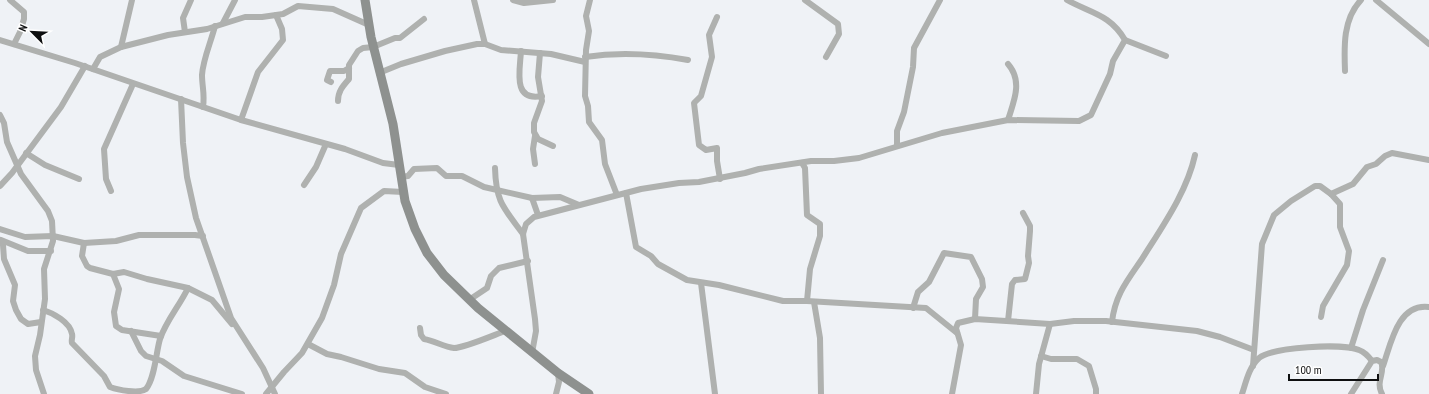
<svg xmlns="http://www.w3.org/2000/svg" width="1429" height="394" viewBox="0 0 1429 394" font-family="'PT Sans Narrow',sans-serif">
<rect width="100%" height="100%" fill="#eff2f6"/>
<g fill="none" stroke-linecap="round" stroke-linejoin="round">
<!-- street -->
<g stroke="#afb1af" stroke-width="6">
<path d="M10,0L24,12V19L20,32L14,44"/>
<path d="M474,0L485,44"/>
<path d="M513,0L524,3L553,0"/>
<path d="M590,0L586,16L589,31L586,50L585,96L588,106L589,122L602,140L605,164L617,195"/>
<path d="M805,0L838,24L839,34L826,57"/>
<path d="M1376,0L1429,44"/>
<path d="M717,17L709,35L712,57L701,96L694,103L699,145L706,150L717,148V161L720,179"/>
<path d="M223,23L235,0"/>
<path d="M185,32L183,18L191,0"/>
<path d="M0,40L75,63L241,120L345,149L383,163L399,165"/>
<path d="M1125,40L1166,56"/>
<path d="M121,47L132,0"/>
<path d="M521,51C520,70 512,102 542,96"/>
<path d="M540,53L538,77L542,101L534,123V132L538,139L553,146"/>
<path d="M585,57C618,52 655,54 688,60"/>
<path d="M1008,64C1023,81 1014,101 1008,120"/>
<path d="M93,69L100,57L121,47L168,35L207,29L245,17H262L283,14L298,6L333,9L369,25"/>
<path d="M1345,71C1344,46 1343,19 1361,0"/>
<path d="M379,73L401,64L445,51L477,44H485L501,50L551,54L585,62"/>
<path d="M331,82L327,80L330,71H344L349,68"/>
<path d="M181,99L183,143L187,177L196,218L231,318L263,368L275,394"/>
<path d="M338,101C338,91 343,86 349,79V65L358,51L363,48L373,47L395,38H400L424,19"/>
<path d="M203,107C205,95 202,86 202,75C203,59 211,42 215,26"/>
<path d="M0,115L4,123L7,142L21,174L48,211L52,221L53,241L44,269L45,299L40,335L35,356L36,370L44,394"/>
<path d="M241,120L258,72L283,40L282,29L276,15"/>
<path d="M897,146V131L904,112L913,67L914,48L940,0"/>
<path d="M26,153L45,165L79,179"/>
<path d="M802,163L805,168L807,215L820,224V236L810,269L807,301"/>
<path d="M535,164L533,149L535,136"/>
<path d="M495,168C496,202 503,207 523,234"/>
<path d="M400,177L408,176L414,169L437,168L446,176H462L484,187L532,198L560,197L579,205"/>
<path d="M304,185L316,167L326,144"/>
<path d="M0,186L12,173L61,107L85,66"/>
<path d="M111,191L106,179L104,149L133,84"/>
<path d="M626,193L636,247L651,256L658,264L687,280L719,285L783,301H807L926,308L957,333"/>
<path d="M1331,194L1353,184L1367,167L1376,164L1385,156L1392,153L1429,160"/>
<path d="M532,198L538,215"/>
<path d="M0,229L25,237L53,236L84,243L116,241L139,235H195L203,236"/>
<path d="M0,240L3,245L4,259L15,285L13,301L16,310L21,319L28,324L41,322"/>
<path d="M1,240L28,251H51"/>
<path d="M84,243L82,256L87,266L90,268L113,274L124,272L147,279L188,288L212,300L232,324"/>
<path d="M113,274L119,289L114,312L116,326L122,330L161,336"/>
<path d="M701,283L715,394"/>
<path d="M469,300L487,288L491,276L499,268L528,261"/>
<path d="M814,302L820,338L821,394"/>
<path d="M913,308L918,292L929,282L944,253L971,257L982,279L983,287L976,299L975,319"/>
<path d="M43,310C53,313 70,322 72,334C73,337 71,340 72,343L104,376L110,387C118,390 139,394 146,389C155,378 156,352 160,339C166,321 180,305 188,288"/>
<path d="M1008,321L1012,284L1015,280L1025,279L1029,263L1028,256L1030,231V226L1023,213"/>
<path d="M1112,322C1115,295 1127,281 1142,259C1162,227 1187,192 1195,155"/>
<path d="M420,328L421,335L424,339C435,341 444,347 454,348C464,348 494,335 505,331"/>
<path d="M131,331L141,351L146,356L162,361L184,376L242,394"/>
<path d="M308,344L327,354L341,357L379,369L405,373L425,387L446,394"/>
<path d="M1351,348L1363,310L1383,260"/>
<path d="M532,353L536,331L535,319L523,234L526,224L534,217L641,189L679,183L699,182L745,173L759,169L811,161H834L859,158L942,133L1008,120L1079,121L1091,115L1110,74L1113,61L1125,40C1110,14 1090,13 1067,0"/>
<path d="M1041,356L1051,359H1077L1089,366L1096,389V394"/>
<path d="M1253,366L1262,244L1274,215L1291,201L1315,186H1320L1331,194L1340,204V227L1349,251L1347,265L1323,306L1321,317"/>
<path d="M1383,366C1391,343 1398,303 1429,307"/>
<path d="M266,394L284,372L302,353L322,318L334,285L341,254L361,208L384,191L403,192"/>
<path d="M556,394L559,382L558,373"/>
<path d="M952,394L961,345L956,328L958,323L975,319L1050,324L1074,321H1106L1197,331L1220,337L1254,350"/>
<path d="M1036,394L1039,364L1050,324"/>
<path d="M1242,394C1246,382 1249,367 1259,358C1273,347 1342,343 1359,350C1365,352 1368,356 1372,361"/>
<path d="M1351,394L1372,361L1377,360L1381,362C1386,372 1375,381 1382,394"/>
</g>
<!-- secondary -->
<path stroke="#8e918f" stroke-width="9" d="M365,0L371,37L393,124L405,201L415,229L427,253L444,275L478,308L558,373L589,394"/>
</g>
<!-- north arrow -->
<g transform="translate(32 32) rotate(294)" stroke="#ffffff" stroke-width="3" paint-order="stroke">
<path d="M0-3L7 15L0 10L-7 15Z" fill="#0e0f10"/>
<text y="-6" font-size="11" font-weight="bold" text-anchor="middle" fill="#0e0f10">N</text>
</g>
<!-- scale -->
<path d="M1289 374v6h89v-6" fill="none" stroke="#0e0f10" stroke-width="2"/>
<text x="1295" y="374" font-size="12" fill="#0e0f10" stroke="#ffffff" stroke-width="3" paint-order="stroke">100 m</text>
</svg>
